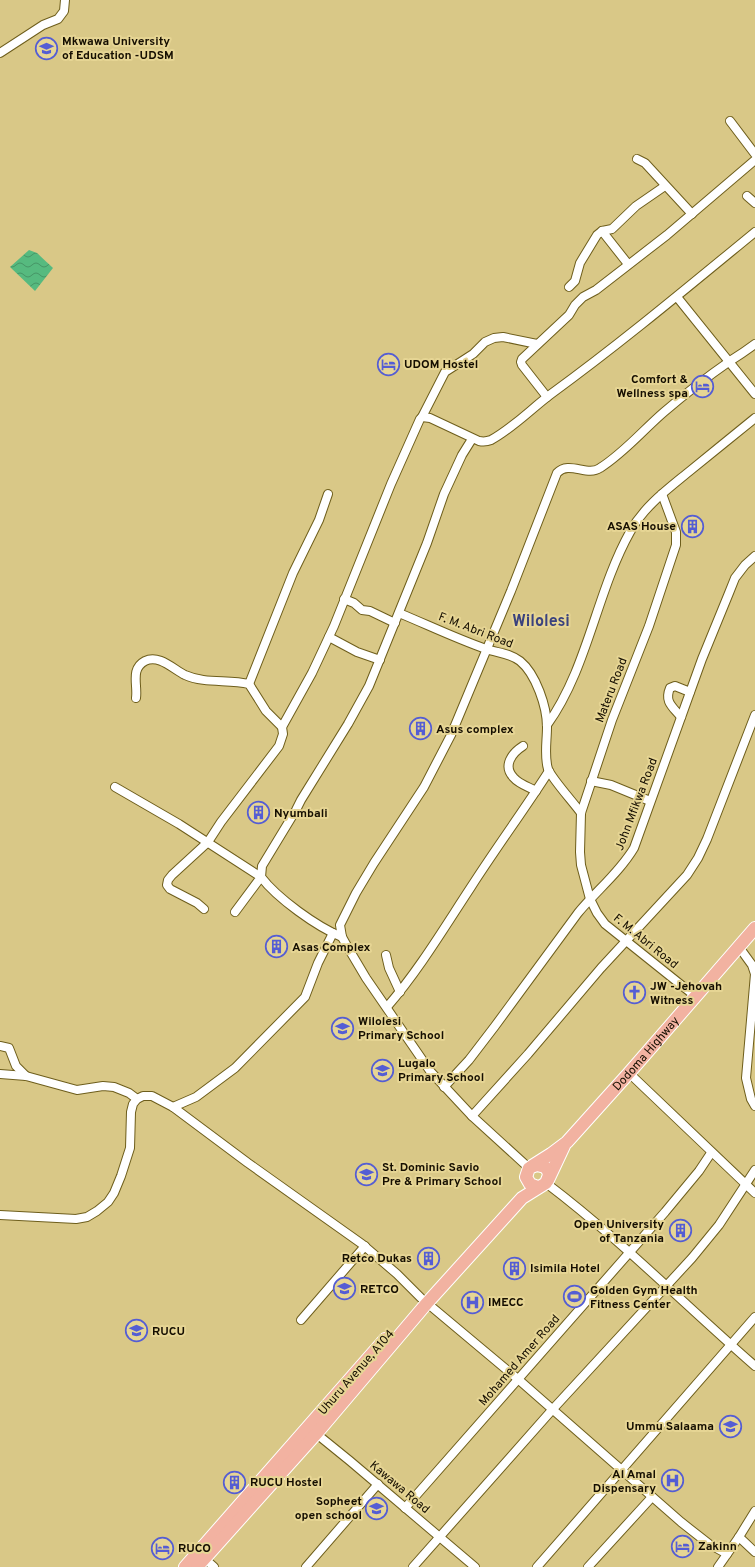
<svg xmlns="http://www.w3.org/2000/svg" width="755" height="1567" viewBox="0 0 755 1567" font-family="Overpass,sans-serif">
<defs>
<pattern id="water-waves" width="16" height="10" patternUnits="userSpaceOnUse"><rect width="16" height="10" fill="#56ba7f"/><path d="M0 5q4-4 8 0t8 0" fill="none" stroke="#469666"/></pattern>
</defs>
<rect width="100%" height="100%" fill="#d9c887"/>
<!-- water -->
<path fill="url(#water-waves)" d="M29,250L37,253L53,268L35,291L10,267Z"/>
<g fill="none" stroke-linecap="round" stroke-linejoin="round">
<defs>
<g id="minor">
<path d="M0,53L43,25L58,19L64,11L65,0"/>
<path d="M730,121L755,154"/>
<path d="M637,159L645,163L692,214"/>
<path d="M747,196L755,203"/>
<path d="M602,231L628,264"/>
<path d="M569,287L575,281L580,263L597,235L602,231L612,229L636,206L665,186"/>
<path d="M677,297L755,394"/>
<path d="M547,397L522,365L521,362L522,359L569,315L575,305L583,297L596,290L667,235L755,160"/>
<path d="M422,417L445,372L473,354L485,342L494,338L503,337L537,344"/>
<path d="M662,494L676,532V545L649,626L612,720L581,813L580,852L581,865L590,899L597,913L605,924L695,996"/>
<path d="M344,599L354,603L362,610L370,611L395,623"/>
<path d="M399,613C428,625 457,639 486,649C498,653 510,653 520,661C536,674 547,707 547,727C547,741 544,756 548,769C552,779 574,803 581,813"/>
<path d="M329,637L357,652L380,660"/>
<path d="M249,684L293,573L319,520L328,494"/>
<path d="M136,698C138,685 130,669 145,661C159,654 173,669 185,675C205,684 228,679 249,684L266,711L282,727"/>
<path d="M681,717C673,707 664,702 670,688L675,686L690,692"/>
<path d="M547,725C588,668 596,593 630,532C644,506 668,489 691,470C712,453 734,435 755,418"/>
<path d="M523,746C512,753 502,766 514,778C519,784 529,787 536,791"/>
<path d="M591,781L611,785L650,801"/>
<path d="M115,787L179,824L261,877L235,912"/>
<path d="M204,909L197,903L170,889L167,885L168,880L172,875L208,842L221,822L279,746L283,734L282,727L312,673L334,626L391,484L420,419L422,417L430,418L479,441C484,442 486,442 491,440C513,428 531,409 551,394C621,343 688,287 755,232"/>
<path d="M342,937C317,927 277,898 261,877L262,866L296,810L301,800L348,724L369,686L427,543L444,494L462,455L472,439"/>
<path d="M739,947L752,965L755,974L746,1078L751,1099L755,1106"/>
<path d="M386,955L389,968L400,992"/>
<path d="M387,1007C419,970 444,928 471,887C496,848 524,810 549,771"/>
<path d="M0,1046L9,1048L16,1066L26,1076"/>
<path d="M629,1073L755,1193"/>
<path d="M0,1074L26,1076L77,1090L103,1086L114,1087L129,1093L137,1099"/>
<path d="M444,1087L469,1060L495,1026L578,913C596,891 619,873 634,848L702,659L729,593L735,578L745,565L755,556"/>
<path d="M173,1107L196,1097L235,1068L305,997L318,963L333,933"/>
<path d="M472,1116L528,1054L601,968L687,875L698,858L707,839L755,715"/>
<path d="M529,1168L472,1116L430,1071L366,978L347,946L342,937L340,925L356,893L374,863L424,787L451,735L511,591L557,473C569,460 587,477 600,468C624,453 643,430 664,412C685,394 707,377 730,361C738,356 747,350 755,344"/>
<path d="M546,1183C620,1239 685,1305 755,1366"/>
<path d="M0,1215L76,1219L87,1217L97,1211L108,1202L114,1193L121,1176L130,1148L131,1112L133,1104L137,1099L143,1096H152L173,1107L248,1163L362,1244L397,1274L421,1298"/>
<path d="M427,1303L519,1380L681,1522L709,1544L727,1554"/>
<path d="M301,1320L365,1246"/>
<path d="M313,1431L350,1461L475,1567"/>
<path d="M405,1508L665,1212L699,1171L711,1153"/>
<path d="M739,1537L755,1552"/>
<path d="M204,1558L214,1567"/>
<path d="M306,1567L378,1484"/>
<path d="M413,1567L552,1410L692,1258L719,1225L755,1170"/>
<path d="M537,1567L755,1317"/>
<path d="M588,1567L652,1497"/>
<path d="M718,1567L739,1537L755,1511"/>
</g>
<g id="highway">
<path id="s1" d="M532,1166L551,1154L567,1142L629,1073L755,928"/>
<path d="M548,1180L564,1146"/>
<path d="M185,1567L385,1339"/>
<path d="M197,1567L316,1434L427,1303L522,1198L546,1183L549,1175L548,1171L545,1167L537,1165L529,1168L526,1177L530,1184L538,1187"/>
</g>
</defs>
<!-- minor casing -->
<use href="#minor" stroke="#6e5e1c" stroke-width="10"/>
<!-- highway casing -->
<use href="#highway" stroke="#fff" stroke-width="14"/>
<!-- minor -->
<use href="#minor" stroke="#fff" stroke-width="8"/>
<!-- highway -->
<use href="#highway" stroke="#f2b2a1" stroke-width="12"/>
</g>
<!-- icons -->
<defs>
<symbol id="university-ring" viewBox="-11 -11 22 22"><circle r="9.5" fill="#e6d594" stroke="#545dd4" stroke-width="1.5"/><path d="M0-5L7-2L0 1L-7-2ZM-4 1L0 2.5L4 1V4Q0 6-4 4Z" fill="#545dd4"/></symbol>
<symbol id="hotel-ring" viewBox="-11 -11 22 22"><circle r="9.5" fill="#e6d594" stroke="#545dd4" stroke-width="1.5"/><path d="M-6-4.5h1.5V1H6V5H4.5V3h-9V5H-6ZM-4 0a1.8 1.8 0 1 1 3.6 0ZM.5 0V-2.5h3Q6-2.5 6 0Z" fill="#545dd4"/></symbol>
<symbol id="building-ring" viewBox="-11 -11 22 22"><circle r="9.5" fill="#e6d594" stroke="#545dd4" stroke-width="1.5"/><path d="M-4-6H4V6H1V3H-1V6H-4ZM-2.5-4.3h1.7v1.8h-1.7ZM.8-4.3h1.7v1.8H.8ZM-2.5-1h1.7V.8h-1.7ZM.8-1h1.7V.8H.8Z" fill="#545dd4"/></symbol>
<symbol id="church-ring" viewBox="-11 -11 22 22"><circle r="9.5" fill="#e6d594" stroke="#545dd4" stroke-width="1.5"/><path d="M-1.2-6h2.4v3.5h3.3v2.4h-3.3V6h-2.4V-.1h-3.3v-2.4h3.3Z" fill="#545dd4"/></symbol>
<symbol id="school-ring" viewBox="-11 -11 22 22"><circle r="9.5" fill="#e6d594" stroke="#545dd4" stroke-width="1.5"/><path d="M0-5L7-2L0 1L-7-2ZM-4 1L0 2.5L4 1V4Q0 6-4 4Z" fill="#545dd4"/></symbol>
<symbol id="stadium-ring" viewBox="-11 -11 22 22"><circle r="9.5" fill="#e6d594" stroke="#545dd4" stroke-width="1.5"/><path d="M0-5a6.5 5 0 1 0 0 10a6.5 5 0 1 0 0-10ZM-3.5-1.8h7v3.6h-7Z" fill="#545dd4"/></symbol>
<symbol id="hospital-ring" viewBox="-11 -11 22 22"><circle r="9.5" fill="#e6d594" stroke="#545dd4" stroke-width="1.5"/><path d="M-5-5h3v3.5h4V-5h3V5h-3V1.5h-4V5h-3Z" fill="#545dd4"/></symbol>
</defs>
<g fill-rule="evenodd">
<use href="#university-ring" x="34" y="36" width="25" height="25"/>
<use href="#hotel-ring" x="376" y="352" width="25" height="25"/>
<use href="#hotel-ring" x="690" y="374" width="25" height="25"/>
<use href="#building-ring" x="680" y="514" width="25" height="25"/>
<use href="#building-ring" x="408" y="716" width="25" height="25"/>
<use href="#building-ring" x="246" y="800" width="25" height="25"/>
<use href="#building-ring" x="264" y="934" width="25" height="25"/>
<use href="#church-ring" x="622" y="980" width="25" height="25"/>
<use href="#school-ring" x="330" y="1016" width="25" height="25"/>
<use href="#school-ring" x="370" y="1058" width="25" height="25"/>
<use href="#school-ring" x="354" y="1162" width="25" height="25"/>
<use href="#building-ring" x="668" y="1218" width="25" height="25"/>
<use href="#building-ring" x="416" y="1246" width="25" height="25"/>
<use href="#building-ring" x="502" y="1256" width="25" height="25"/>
<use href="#university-ring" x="332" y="1276" width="25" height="25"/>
<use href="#stadium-ring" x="562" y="1284" width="25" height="25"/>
<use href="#hospital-ring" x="460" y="1290" width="25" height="25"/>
<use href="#university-ring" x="124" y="1318" width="25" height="25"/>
<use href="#school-ring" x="718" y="1414" width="25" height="25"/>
<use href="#hospital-ring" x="660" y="1468" width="25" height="25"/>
<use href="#building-ring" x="222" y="1470" width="25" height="25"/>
<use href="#school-ring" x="364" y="1496" width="25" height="25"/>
<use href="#hotel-ring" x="670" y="1534" width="25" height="25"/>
<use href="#hotel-ring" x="150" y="1536" width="25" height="25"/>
</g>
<g text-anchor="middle" stroke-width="4" stroke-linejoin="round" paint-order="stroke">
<!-- poi labels -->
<g font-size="12" font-weight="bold" fill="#150e00" stroke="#e6d594" text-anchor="start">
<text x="62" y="45">Mkwawa University<tspan x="62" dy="14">of Education -UDSM</tspan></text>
<text x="404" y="368">UDOM Hostel</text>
<text x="688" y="383" text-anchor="end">Comfort &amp;<tspan x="688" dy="14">Wellness spa</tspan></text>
<text x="676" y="530" text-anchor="end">ASAS House</text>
<text x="436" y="733">Asus complex</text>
<text x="274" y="817">Nyumbali</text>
<text x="292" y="951">Asas Complex</text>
<text x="650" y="990">JW -Jehovah<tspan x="650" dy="14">Witness</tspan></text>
<text x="358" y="1025">Wilolesi<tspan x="358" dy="14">Primary School</tspan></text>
<text x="398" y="1067">Lugalo<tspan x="398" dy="14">Primary School</tspan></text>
<text x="382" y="1171">St. Dominic Savio<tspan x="382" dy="14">Pre &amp; Primary School</tspan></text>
<text x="664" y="1228" text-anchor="end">Open University<tspan x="664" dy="14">of Tanzania</tspan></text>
<text x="412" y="1262" text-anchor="end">Retco Dukas</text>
<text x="530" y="1272">Isimila Hotel</text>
<text x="360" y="1293">RETCO</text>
<text x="590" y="1294">Golden Gym Health<tspan x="590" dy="14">Fitness Center</tspan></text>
<text x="488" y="1306">IMECC</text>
<text x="152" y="1335">RUCU</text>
<text x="714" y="1430" text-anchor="end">Ummu Salaama</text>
<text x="656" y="1478" text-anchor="end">Al Amal<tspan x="656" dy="14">Dispensary</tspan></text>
<text x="250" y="1486">RUCU Hostel</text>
<text x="362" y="1505" text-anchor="end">Sopheet<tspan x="362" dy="14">open school</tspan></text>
<text x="698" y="1550">Zakinn</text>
<text x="178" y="1552">RUCO</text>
</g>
<!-- street labels -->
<g font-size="12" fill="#150e00" stroke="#e6d594">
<text transform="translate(476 630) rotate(21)" y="4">F. M. Abri Road</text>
<text transform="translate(611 690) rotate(-69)" y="4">Materu Road</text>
<text transform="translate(636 804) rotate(-69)" y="4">John Mfikwa Road</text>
<text transform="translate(646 941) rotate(39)" y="4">F. M. Abri Road</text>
<text dy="4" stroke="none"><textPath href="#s1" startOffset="161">Dodoma Highway</textPath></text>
<text transform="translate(519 1360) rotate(-49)" y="4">Mohamed Amer Road</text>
<text transform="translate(356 1372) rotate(-49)" y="4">Uhuru Avenue, A104</text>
<text transform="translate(400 1487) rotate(40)" y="4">Kawawa Road</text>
</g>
<!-- district labels -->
<g font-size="16" font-weight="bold" fill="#3a427e" stroke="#e6d594">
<text x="541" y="626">Wilolesi</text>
</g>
</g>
</svg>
